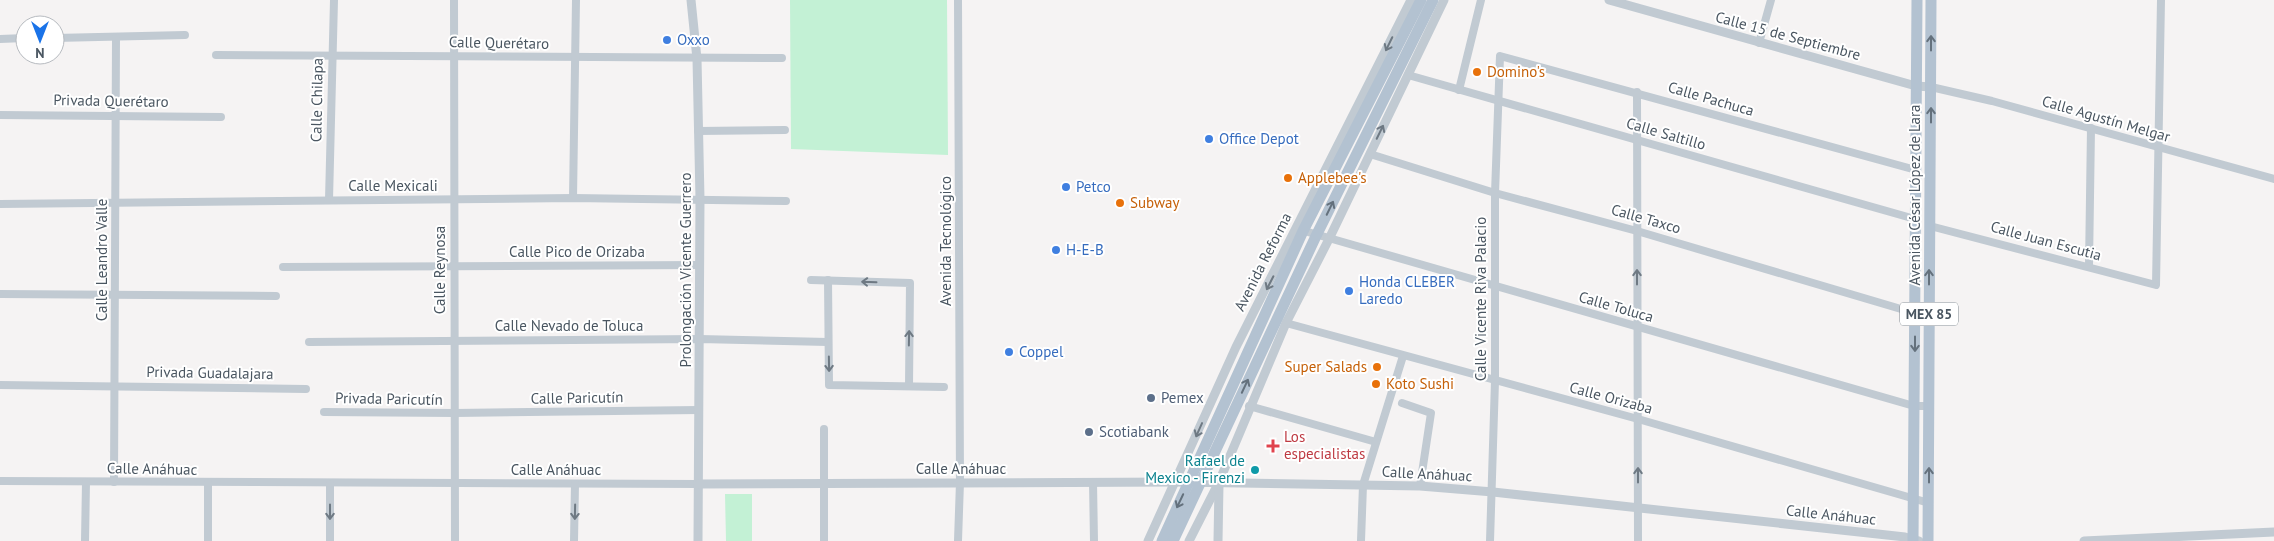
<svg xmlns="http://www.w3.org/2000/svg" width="2274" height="541" viewBox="0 0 2274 541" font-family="'PT Sans',sans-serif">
<rect width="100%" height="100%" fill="#f5f3f3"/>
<!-- green -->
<g fill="#c3f1d5">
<path d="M790,0H947L948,155L791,149Z"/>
<path d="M725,494H752V541H726Z"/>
</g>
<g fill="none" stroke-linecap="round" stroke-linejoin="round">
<!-- minor -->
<g stroke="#c1cad2" stroke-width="8">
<path d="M454,0L455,541"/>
<path d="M958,0L960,482L958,541"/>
<path d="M55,38L185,35"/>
<path d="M0,39L25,38"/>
<path d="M1759,43L1771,0"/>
<path d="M216,55L782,58"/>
<path d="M1408,75L1915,219"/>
<path d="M1931,87L1992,101L2274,179"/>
<path d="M1459,90L1481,0"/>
<path d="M1637,92L1638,541"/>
<path d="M0,115L221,117"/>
<path d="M698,131L785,130"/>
<path d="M1370,154L1495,193L1637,231L1901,309L1915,311"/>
<path d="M573,198L576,0"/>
<path d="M329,200L334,0"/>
<path d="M0,204L573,198L786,201"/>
<path d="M1930,226L2156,285L2161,0"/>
<path d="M1301,230L1914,406H1929"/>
<path d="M2089,266L2091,128"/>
<path d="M283,267L700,265"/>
<path d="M811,280L910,283L909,386"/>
<path d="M828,280L829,385L944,387"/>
<path d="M0,294L276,296"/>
<path d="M1286,323L1638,419L1929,503"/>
<path d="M309,342L700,339L828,342"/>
<path d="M0,385L306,389"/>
<path d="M1402,403L1431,413L1420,486"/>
<path d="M1249,406L1376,442"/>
<path d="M324,412L455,413L699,410"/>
<path d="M0,481L699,484"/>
<path d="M114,482L116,38"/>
<path d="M1093,482L1094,541"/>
<path d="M85,541L86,482"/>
<path d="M208,541V483"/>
<path d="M330,541V484"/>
<path d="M574,541L575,484"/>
<path d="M824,541V429"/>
<path d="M1361,541L1363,485L1403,356"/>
<path d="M1490,541L1495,381V193L1500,56L1916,170"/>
</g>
<!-- tertiary -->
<g stroke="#c1cad2" stroke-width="9">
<path d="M691,0L697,59L700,199L698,541"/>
<path d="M1609,0L1916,86L1931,87"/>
<path d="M699,484L1176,482L1420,486L1493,492L1905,537L1919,541"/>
<path d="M1148,541L1236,347L1411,0"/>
<path d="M1189,541L1219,482L1286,323L1329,239L1444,0"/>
<path d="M1218,541L1219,485"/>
<path d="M2084,541L2274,532"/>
</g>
<!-- primary -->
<g stroke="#b3c2d1" stroke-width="11">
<path d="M1162,541L1303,231L1421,0"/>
<path d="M1173,541L1316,236L1433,0"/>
<path d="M1913,541L1917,0"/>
<path d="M1928,541L1931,0"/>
</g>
</g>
<!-- one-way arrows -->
<defs><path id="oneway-shaft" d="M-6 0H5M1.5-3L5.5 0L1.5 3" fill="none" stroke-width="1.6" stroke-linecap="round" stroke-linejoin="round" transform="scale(1.25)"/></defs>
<g stroke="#64717d">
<use href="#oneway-shaft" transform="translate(1931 43) rotate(-90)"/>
<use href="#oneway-shaft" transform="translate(1931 115) rotate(-90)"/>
<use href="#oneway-shaft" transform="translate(1330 208) rotate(-64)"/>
<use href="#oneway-shaft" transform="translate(1929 277) rotate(-90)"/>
<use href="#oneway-shaft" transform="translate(1915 344) rotate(90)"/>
<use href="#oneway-shaft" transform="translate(1245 386) rotate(-65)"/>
<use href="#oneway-shaft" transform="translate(1929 475) rotate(-90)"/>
<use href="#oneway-shaft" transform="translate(1180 501) rotate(115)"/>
</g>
<g stroke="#6e7983">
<use href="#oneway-shaft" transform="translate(1389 44) rotate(116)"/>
<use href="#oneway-shaft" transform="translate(1380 132) rotate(-64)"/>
<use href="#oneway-shaft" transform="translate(1637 277) rotate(-90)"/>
<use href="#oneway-shaft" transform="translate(869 282) rotate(-178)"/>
<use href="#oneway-shaft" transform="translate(1270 283) rotate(117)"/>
<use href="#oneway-shaft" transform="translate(909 338) rotate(-89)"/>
<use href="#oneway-shaft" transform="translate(829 364) rotate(89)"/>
<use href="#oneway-shaft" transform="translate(1199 430) rotate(114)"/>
<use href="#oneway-shaft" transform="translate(1638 475) rotate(-90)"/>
<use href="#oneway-shaft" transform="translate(330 512) rotate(90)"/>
<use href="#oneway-shaft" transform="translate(575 512) rotate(91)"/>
</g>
<!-- markers -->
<g fill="#3f7fe0" stroke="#fff" stroke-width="2">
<circle cx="667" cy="40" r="5"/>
<circle cx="1209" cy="139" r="5"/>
<circle cx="1066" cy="187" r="5"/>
<circle cx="1056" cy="250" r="5"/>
<circle cx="1349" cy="291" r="5"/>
<circle cx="1009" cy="352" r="5"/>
</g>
<g fill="#e8710a" stroke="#fff" stroke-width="2">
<circle cx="1477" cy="72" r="5"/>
<circle cx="1288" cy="178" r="5"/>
<circle cx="1120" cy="203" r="5"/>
<circle cx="1377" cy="367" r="5"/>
<circle cx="1376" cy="384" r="5"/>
</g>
<g fill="#5c6f8a" stroke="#fff" stroke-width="2">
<circle cx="1151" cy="398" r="5"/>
<circle cx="1089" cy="432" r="5"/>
</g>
<path fill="#e0444e" stroke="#fff" stroke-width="2" d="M1270.5 438.5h5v5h5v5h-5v5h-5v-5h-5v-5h5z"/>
<circle fill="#0f9aa8" stroke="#fff" stroke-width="2" cx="1255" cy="470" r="5"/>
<g text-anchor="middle" stroke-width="4" stroke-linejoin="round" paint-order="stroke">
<!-- shield labels -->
<rect fill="#fff" stroke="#808990" stroke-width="1" x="1900" y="302.5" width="58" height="23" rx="4"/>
<g font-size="14" font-weight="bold" fill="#4a5661">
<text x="1929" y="319">MEX 85</text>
</g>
<!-- street labels -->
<g font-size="15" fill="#4a5661" stroke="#fff">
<text transform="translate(1788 36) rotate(15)" y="5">Calle 15 de Septiembre</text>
<text transform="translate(499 43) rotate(1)" y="5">Calle Querétaro</text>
<text transform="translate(1711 99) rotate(16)" y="5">Calle Pachuca</text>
<text transform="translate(317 100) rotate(-89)" y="5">Calle Chilapa</text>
<text transform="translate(111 101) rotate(1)" y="5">Privada Querétaro</text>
<text transform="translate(2106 119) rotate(16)" y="5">Calle Agustín Melgar</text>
<text transform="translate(1666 134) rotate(16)" y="5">Calle Saltillo</text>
<text x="393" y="191">Calle Mexicali</text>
<text transform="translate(1915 195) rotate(-90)" y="5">Avenida César López de Lara</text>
<text transform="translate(1646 219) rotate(16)" y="5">Calle Taxco</text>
<text transform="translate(946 241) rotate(-90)" y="5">Avenida Tecnológico</text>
<text transform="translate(2046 241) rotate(15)" y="5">Calle Juan Escutia</text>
<text x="577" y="257">Calle Pico de Orizaba</text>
<text transform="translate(102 260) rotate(-90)" y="5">Calle Leandro Valle</text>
<text transform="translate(1263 262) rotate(-63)" y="5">Avenida Reforma</text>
<text transform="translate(440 270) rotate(-90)" y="5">Calle Reynosa</text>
<text transform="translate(686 270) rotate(-90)" y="5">Prolongación Vicente Guerrero</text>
<text transform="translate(1481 299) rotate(-90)" y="5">Calle Vicente Riva Palacio</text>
<text transform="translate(1616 307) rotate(16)" y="5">Calle Toluca</text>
<text x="569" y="331">Calle Nevado de Toluca</text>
<text transform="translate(210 373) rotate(1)" y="5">Privada Guadalajara</text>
<text transform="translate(577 398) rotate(-1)" y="5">Calle Paricutín</text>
<text transform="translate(1611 398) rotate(15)" y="5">Calle Orizaba</text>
<text transform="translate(389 399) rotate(1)" y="5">Privada Paricutín</text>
<text transform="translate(152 469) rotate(1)" y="5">Calle Anáhuac</text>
<text x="961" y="474">Calle Anáhuac</text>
<text x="556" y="475">Calle Anáhuac</text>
<text transform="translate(1427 474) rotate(3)" y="5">Calle Anáhuac</text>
<text transform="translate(1831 515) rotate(6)" y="5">Calle Anáhuac</text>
</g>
<!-- shop labels -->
<g font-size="15" fill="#366cbe" stroke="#fff" text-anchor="start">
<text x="677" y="45">Oxxo</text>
<text x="1219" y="144">Office Depot</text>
<text x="1076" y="192">Petco</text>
<text x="1066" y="255">H-E-B</text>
<text x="1359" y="287">Honda CLEBER<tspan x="1359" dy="17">Laredo</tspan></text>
<text x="1019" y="357">Coppel</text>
</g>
<!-- food labels -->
<g font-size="15" fill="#c56008" stroke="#fff" text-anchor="start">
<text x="1487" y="77">Domino's</text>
<text x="1298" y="183">Applebee's</text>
<text x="1130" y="208">Subway</text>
<text x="1367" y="372" text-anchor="end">Super Salads</text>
<text x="1386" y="389">Koto Sushi</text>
</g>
<!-- service labels -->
<g font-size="15" fill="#4e5e75" stroke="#fff" text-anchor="start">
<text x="1161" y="403">Pemex</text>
<text x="1099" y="437">Scotiabank</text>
</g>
<!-- health labels -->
<g font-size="15" fill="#be3a42" stroke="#fff" text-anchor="start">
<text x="1284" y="442">Los<tspan x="1284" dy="17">especialistas</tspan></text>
</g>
<!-- culture labels -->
<g font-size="15" fill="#0d838f" stroke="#fff" text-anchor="end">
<text x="1245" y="466">Rafael de<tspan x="1245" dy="17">Mexico - Firenzi</tspan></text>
</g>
</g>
<!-- north arrow -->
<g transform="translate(40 40) rotate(180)"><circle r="24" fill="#ffffff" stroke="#b7bbc0"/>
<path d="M0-4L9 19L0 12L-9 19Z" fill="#1a73e8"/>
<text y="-8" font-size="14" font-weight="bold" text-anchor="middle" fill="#4a5661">N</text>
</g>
</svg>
